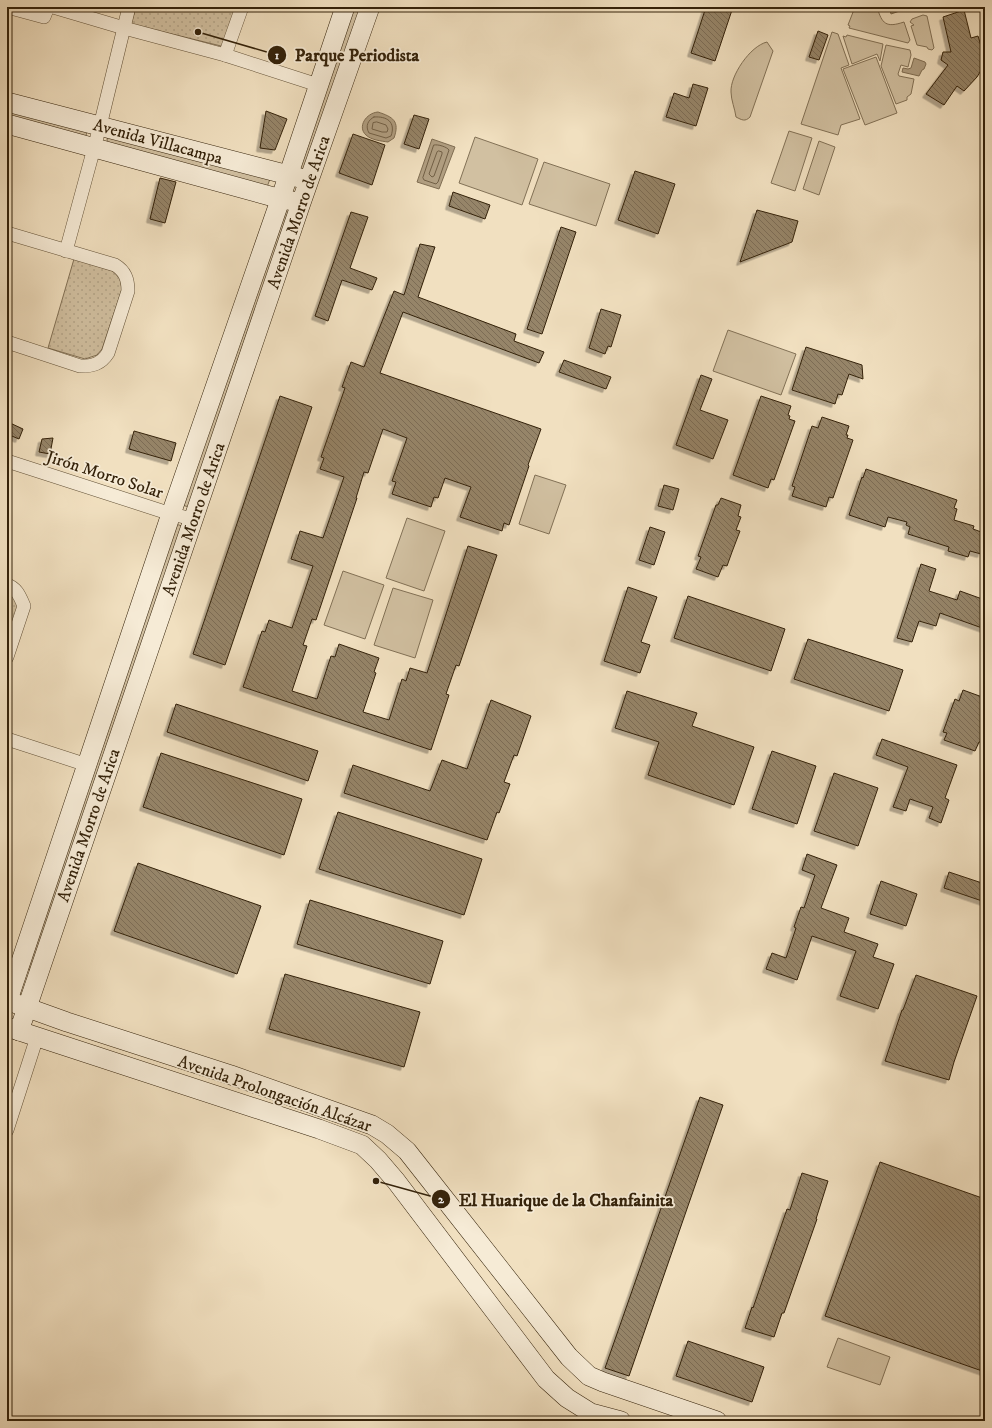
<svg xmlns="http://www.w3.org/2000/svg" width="992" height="1428" viewBox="0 0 992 1428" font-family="'IM FELL DW Pica',serif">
<defs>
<pattern id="park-dots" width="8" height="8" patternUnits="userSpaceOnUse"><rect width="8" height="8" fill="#d1c0a1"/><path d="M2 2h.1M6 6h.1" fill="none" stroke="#b4a589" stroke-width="1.8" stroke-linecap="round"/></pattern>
<pattern id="building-back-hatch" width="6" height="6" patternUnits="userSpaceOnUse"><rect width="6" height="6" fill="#968569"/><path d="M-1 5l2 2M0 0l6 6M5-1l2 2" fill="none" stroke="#7b6c55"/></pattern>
<filter id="shadow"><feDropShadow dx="-3.5" dy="3.5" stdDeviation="0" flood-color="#0004"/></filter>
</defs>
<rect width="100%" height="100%" fill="#f1e0c0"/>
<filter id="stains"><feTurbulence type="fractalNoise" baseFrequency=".005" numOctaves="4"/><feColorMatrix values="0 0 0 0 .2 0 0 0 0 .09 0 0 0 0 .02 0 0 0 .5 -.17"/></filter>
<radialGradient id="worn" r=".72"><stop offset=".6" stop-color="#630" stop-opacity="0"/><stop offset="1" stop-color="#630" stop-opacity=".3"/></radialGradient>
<!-- green -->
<g fill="#d1c0a1" stroke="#827156">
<path d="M351,7H362L305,172L295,169Z"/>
<path d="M855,7H877C882,24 886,28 904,22L910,40L908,43L849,28L850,26L848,25Z"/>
<path d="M923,15L927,16L934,48L932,50L928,49L927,47L917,45L911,26L914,25L910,22L912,19Z"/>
<path d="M832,32L838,34L849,65L841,68L860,119L841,125L838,135L801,124Z"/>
<path d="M847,35L883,44L880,61L877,54L852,64L843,36L846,37Z"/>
<path d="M767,42L773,51L750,117C745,122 742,120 736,117C735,109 731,100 731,92C730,76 750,46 767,42Z"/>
<path d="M886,45L910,50L911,55L908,67L901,65L898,74L899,76L914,79L911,94L907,97V100L896,104L881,66Z"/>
<path d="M876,57L897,113L865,125L843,69Z"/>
<path d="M7,108L87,131L85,140L7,118Z"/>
<path d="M789,131L812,138L795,191L771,183Z"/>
<path d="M108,135L270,179L267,187L108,143L107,140Z"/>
<path d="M475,137L538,159L522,205L459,183Z"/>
<path d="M819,141L835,147L819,195L803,189Z"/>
<path d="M544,162L610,184L596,226L529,204Z"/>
<path d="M284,207L295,209L192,508L182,505Z"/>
<path d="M728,330L796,354L781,395L713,371Z"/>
<path d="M535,475L566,485L549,534L519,524Z"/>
<path d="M407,518L445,531L424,591L386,578Z"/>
<path d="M176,524L185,527L33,971L24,967Z"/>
<path d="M343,571L384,585L365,639L324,625Z"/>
<path d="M393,588L433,600L415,658L374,645Z"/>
<path d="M838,1338L890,1357L880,1385L827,1367Z"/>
</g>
<!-- park -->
<g fill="url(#park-dots)" stroke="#827156">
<path d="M136,7H238L227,41L221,46L131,24Z"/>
<path d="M74,259L113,271L120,279L122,289L102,349L97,355L85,359L48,348Z"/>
<path d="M7,587L21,606L7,643Z"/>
</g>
<!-- water -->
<g fill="#b19f82" stroke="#7f6d52">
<path d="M889,7H911L891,14Z"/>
<path d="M914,58L925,62L926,64L924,69L922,70L919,76L902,72L903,68L908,69L911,68Z"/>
<path d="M378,112C393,117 400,121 394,138L388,142C381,141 371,140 366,135C357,127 366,113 378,112Z"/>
<path d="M432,139L455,147L439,189L417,182Z"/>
</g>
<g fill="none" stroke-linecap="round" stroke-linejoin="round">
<!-- shore -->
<g stroke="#726046" stroke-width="1">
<path d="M374,117C387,116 396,122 391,136L386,138L369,133C365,126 368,120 374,117Z"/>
<path d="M377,122L386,125L388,129L387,132H382L372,129L373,123Z"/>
<path d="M434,145C438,144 447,147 449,150L438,182L436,184L424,180L423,178Z"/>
<path d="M439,151L442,152V154L434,176L432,177L429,174L437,152Z"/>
</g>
</g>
<!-- building -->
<g fill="url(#building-back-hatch)" stroke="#34220a" filter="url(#shadow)">
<path d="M706,7H733L715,61L691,53Z"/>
<path d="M964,10L971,38L978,36L985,59V64L977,77L964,91L957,86L944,105L926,94L948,65L941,60L943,52H951L943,17Z"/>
<path d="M818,31L828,35L819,60L809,57Z"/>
<path d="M693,84L708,88L696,126L666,117L674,93L689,98Z"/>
<path d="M266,111L287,119L275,150L260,148Z"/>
<path d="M414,115L429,119L419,149L404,144Z"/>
<path d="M353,134L385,145L372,185L339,173Z"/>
<path d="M635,171L675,184L658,234L618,220Z"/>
<path d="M160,178L176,182L165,223L150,219Z"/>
<path d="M453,192L490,205L485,219L449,206Z"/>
<path d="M757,210L798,221L792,242L740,262Z"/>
<path d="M351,212L368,217L350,268L377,278L372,290L342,280L328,321L315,316Z"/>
<path d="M561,227L576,232L542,334L527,329Z"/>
<path d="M420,244L435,247L418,297L516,334L514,341L544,352L539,363L403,312L380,373L541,429L528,465L529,466L509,525L504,523L502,531L460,517L471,487L445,478L438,498L434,497L431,507L392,494L396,482L392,481L407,438L383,429L368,473L364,472L356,498H357L316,620L312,619L303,645L307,646L292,691L317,699L331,656L335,657L339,644L379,658L374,672L376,673L363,712L389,720L402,679L406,681L410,668L427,673L468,546L497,555L459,666L456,665L446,694L449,695L431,750L243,687L262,631L265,632L269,620L292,628L313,566L291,559L300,531L323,538L344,477L320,469L324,458L321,457L345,388L342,387L351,362L364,367L394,291L404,295Z"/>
<path d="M601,309L621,315L611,347L608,346L605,354L589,348Z"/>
<path d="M806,347L862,365L863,379L849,374L842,395L838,394L835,404L792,390Z"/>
<path d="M564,360L611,377L606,389L559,372Z"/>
<path d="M701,375L712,379L700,410L728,420L713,459L676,445Z"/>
<path d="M280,396L312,407L225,665L193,654Z"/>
<path d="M761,396L791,406L788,415L790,416L789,419L795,421L774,480L771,479L768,488L733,475Z"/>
<path d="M822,417L849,426L846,435H848L847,438L853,440L833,498L829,497L826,507L792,496L795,487L792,486L812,426L818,428Z"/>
<path d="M10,423L23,429L19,439L7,434Z"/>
<path d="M134,431L176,443L171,461L129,449Z"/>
<path d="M53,438L50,454L39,452L42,439Z"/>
<path d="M866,469L957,500L954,508L957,509L954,520L974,526L973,529L984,533L982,540L985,541V543L981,554L970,551L968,557L948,551L949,547L908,534L910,527L906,525L907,522L888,517L885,527L849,515L862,477L863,478Z"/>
<path d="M664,485L679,489L673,510L658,506Z"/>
<path d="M721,498L741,505L738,516L741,517L736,530L740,531L732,552L727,566L723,565L718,577L696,569L701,557L698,556L716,505H718Z"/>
<path d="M650,527L665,532L654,565L639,560Z"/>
<path d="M921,564L936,569L929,591L957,600L960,591L985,600V629L940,613L936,626L919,621L912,642L897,638Z"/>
<path d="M628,587L657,597L641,642L650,645L640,673L604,661Z"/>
<path d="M688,596L785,629L771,671L674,638Z"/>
<path d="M808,639L903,670L889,711L794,679Z"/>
<path d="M963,690L985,698V732L981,742H979L975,751L944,740L947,733L943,732L955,699L959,701Z"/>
<path d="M627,691L697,713L692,726L754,747L734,805L648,775L659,742L615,728Z"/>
<path d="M491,700L531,716L517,756L514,755L504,782L510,784L499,813L497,812L487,840L344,793L353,765L430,791L442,760L467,769Z"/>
<path d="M176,704L318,751L308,781L167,732Z"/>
<path d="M882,739L957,765L945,798L949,800L941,823L929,818L933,807L910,799L906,811L893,807L908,767L876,755Z"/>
<path d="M772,751L816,766L797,824L752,809Z"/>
<path d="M161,753L302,799L284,855L143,807Z"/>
<path d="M834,773L878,788L858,846L814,831Z"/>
<path d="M338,812L482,859L464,915L319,869Z"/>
<path d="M807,854L837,865L821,908L849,918L844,932L878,944L873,957L894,964L878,1009L840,996L856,951L812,936L797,980L766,969L772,953L786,958L796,928L794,927L801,907L804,908L815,875L802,870Z"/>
<path d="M138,863L261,906L237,974L114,931Z"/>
<path d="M949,872L985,884V902L944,888Z"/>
<path d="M881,881L917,894L906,926L870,914Z"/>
<path d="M310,900L443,941L430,984L297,944Z"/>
<path d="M285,974L420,1012L404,1067L269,1029Z"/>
<path d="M916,975L977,996L954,1062L949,1080L885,1061L902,1010H903Z"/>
<path d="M700,1097L723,1105L629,1376L605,1368Z"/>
<path d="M880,1162L985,1199V1372L825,1316Z"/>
<path d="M802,1173L828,1181L816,1219H817L784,1313H782L774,1337L745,1328L752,1307L753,1308L787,1209L790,1210Z"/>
<path d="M688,1341L764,1367L752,1402L676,1376Z"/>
</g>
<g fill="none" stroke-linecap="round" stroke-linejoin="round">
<defs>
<g id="street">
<path d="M7,7L44,17L48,7"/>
<path d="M53,7L124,28L225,55L318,85"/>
<path d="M225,55L242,7"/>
<path d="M7,233L115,265C125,271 128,279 128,291L108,353C101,364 93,366 80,366L7,342"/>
<path d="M66,251L100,126L129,7"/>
<path d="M7,461L171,514L193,519"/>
<path d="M7,585C17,588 20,597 24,606L7,657"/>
<path d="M7,739L87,765"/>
<path d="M7,1130L37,1037"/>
</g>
<g id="secondary">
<path d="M7,102L300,178"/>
<path d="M7,124L281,199L293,201"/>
<path d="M7,1003L171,514L278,206L345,7"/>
<path d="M14,1003L67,1022L231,1075L372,1125L387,1134L407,1151L569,1357L589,1376L603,1382L717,1421"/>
<path d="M7,1027L319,1129L362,1145L378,1160L396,1181L546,1379L567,1398L591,1413L621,1421"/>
<path d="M19,1031L301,203L370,7"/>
</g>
</defs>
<!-- street casing -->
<use href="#street" stroke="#635238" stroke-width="14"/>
<!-- secondary casing -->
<use href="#secondary" stroke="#34220a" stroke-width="20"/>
<!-- street -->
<use href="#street" stroke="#f6ebd6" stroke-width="13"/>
<!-- secondary -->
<use href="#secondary" stroke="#f6ebd6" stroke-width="19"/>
</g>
<g text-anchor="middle" stroke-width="3.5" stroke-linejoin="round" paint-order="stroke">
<!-- street labels -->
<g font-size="17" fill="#34220a" stroke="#f6ebd6">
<text transform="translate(158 141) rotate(15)" y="6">Avenida Villacampa</text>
<text transform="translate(298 212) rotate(-71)" y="6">Avenida Morro de Arica</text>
<text transform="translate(105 474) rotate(18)" y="6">Jirón Morro Solar</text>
<text transform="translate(193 519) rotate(-71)" y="6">Avenida Morro de Arica</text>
<text transform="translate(88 825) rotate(-71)" y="6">Avenida Morro de Arica</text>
<text transform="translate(275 1093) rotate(19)" y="6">Avenida Prolongación Alcázar</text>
</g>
</g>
<!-- callouts -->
<path fill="none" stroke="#34220a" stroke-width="1.5" d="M198 32L277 55M376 1181L441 1199"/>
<g fill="#34220a" stroke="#f6ebd6" stroke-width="1.5">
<circle cx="198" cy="32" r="4"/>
<circle cx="376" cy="1181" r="4"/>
<circle cx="277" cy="55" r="10"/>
<circle cx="441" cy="1199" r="10"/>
</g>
<g font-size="12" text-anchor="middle" font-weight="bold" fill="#fff">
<text x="277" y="59">1</text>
<text x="441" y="1203">2</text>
</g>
<g font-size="18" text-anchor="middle" font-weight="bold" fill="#34220a" stroke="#f6ebd6" stroke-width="3.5" stroke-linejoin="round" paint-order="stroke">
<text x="357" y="61">Parque Periodista</text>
<text x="566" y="1206">El Huarique de la Chanfainita</text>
</g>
<!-- margin -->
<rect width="992" height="1428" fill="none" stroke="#f1e0c0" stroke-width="24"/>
<rect x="8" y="8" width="976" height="1412" fill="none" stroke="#34220a" stroke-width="2"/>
<rect x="12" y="12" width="968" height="1404" fill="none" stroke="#34220a"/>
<rect width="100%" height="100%" filter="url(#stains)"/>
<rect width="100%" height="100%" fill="url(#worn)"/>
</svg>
